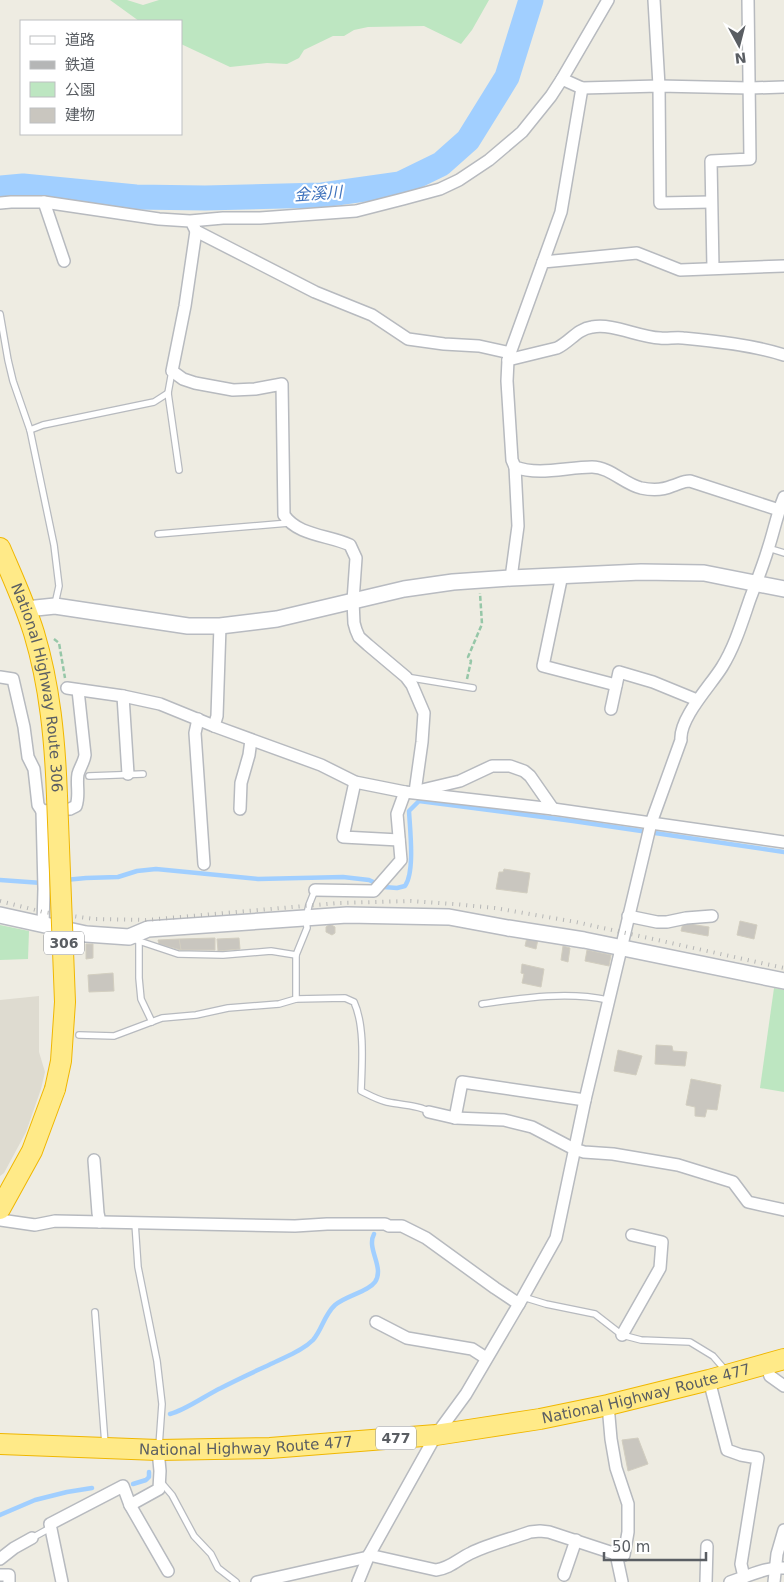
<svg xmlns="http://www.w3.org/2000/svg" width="784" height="1582" viewBox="0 0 784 1582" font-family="'DejaVu Sans','Noto Sans JP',sans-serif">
<rect width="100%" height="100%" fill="#eeece2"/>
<!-- education -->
<path fill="#dedbd0" d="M39,996V1052L45,1072L41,1089L26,1132L4,1173L0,1176V1000Z"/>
<!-- green -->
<g fill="#bde6c1">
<path d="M110,0H127L143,5L159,0H489L472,30L461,44L424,26L368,27L354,30L344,36H333L304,50L299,58L287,64L267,63L230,67L181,44V21H139Z"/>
<path d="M0,925L29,931L28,959L0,960Z"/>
<path d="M774,988L784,990V1092L760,1088Z"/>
</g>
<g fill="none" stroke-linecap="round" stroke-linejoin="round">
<!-- stream -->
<g stroke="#a1cfff" stroke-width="4.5">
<path d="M0,880L42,883"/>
<path d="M65,880L86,878L118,877L137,871L156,869L258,879L343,877L369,880L384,887L397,888L405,886C415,872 410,830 409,811L419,801L573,821L784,852"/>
<path d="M170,1414C186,1410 206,1395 221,1388C238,1379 256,1371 273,1363C287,1356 302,1351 313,1340C322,1330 324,1315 335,1305C347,1295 368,1292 375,1282C385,1267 366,1249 374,1234"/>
<path d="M133,1484L146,1480L149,1477V1472"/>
<path d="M0,1515L35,1500L67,1492L92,1488"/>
</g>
<!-- river -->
<path stroke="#a1cfff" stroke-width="25" d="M0,188L23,186L136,197L205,198L322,195L400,184L441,164L468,140L507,77L531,0"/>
</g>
<!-- building -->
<g fill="#c9c6bf" stroke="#d2cec0">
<path d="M504,869L530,873L527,893L496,889L499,872H503Z"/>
<path d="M740,921L757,925L754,939L737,935Z"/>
<path d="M683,923L709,927L708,936L681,931Z"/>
<path d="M330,924L335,927V933L332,935L326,932V927Z"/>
<path d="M527,937L538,939L536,949L525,946Z"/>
<path d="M215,938V950H181L179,939Z"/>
<path d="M239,938L240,949L218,951L217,939Z"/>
<path d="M179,939L181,950L159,944L158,940Z"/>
<path d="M86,944H93V958L86,959Z"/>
<path d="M563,946L570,948L568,962L561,960Z"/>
<path d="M587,950L611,955L609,966L585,961Z"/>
<path d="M522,964L544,969L541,987L522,983L524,974L521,973Z"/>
<path d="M113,973L114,991L89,992L88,975Z"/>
<path d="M656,1045L672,1046L673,1051L687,1052L685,1066L655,1064Z"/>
<path d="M618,1050L642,1056L636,1075L614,1071Z"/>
<path d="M691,1079L721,1085L717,1110L707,1109L705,1117L695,1116V1107L686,1105Z"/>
<path d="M638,1438L648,1464L628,1471L622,1440Z"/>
</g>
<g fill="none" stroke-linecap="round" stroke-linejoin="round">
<defs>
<g id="lane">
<path d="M0,314L8,360L13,381L30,430L54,545L59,586L55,604"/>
<path d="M172,371L168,393L179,470"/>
<path d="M30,430L43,425L154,402L168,393"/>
<path d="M158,534L289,523"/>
<path d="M768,548L784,553"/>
<path d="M406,677L473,688"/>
<path d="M89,776L143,774"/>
<path d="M133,939L178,954L223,955L271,951L296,955"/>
<path d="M139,941V978L141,999L152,1022"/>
<path d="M296,999L345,998L354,1002C365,1026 362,1064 361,1091C369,1095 378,1100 387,1102C396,1104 424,1106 429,1112"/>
<path d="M482,1004C523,998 567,991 608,1000"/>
<path d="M79,1035L114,1036L162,1018L196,1015L228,1008L279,1004L296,999V955L307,928L306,918L309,905L315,890"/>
<path d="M135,1223L138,1267L157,1361L162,1404L159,1446"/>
<path d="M523,1297L546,1304L595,1314L622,1335L641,1340L690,1342L713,1356L726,1371"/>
<path d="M95,1312L105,1444"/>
<path d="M160,1481L172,1495L194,1536L211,1554L218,1568L236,1582"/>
<path d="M32,1538L50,1528"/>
</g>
<g id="street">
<path d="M654,0L659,86L660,203L711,202"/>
<path d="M562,79L582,88L659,86L750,88L784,87"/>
<path d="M44,202L64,261"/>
<path d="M0,203L11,202H44L159,219L190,221L223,218H260L356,211L403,199L440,189L459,180L489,160L522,132L551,96L562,79L608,0"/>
<path d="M193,225L196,231L315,292L372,315L408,339L444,344L479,346L510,353"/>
<path d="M196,231L185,306L172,371L183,379L195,383L233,390L255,389L282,384L284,515C298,536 329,535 350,545L356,558L353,601L354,623L356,630L359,637L368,645L406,677L412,685L424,713L422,742L415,792"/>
<path d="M543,262L561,212L582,88"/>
<path d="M713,268L711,161L750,159L748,0"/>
<path d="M508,360L557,348C570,342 577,329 592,327C613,323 638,337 660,338C667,339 675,337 683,338C715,341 753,345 784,355"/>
<path d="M779,510L690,481C683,481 679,484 672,486C663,490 651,490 641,488C624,484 610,467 592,467C567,467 539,476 515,467L512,460L507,381L508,360L510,353L543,262L637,253L680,270L784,266"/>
<path d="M562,575L543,666L616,685"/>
<path d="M511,578L518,526L515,467"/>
<path d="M0,677L13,679L24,727L28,757L34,769L38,805L42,811L70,809L76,806C80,795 76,785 78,774C80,767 84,762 85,755L78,690"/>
<path d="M67,688L123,696L160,704L214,726L321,765L355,782L405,792L553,809L784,842"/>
<path d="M123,696L128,774"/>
<path d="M611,709L619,672L653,682L697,700"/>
<path d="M198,719L195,733L204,864"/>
<path d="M214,726L217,716L220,626"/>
<path d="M355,782L343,837L399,840"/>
<path d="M422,790L460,781L492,766H510L524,771L530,776L553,809"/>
<path d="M240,809L241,783L249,755L251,740"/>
<path d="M42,811L44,889L43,925"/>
<path d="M315,890L374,891L401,860L397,814L405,792"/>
<path d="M628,916L657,922H667L686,918L712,916"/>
<path d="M429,1112L455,1118L504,1120L532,1127L574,1149L584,1152L613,1154L678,1165L733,1182L748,1202L784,1210"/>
<path d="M455,1118L462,1082L585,1100"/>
<path d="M94,1160L98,1213L100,1222"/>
<path d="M0,1220L35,1225L55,1221L295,1226L327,1224H385L389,1226H402L426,1238L495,1288L519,1304"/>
<path d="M376,1322L407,1338L472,1349L486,1358"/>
<path d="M622,1335L660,1268L662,1242L632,1235"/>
<path d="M766,1364L770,1376L784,1386"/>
<path d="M709,1380L727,1450L741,1455L758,1458L741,1564L744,1577L730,1582"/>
<path d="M608,1405L611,1439L616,1468L628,1504V1532L624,1555L616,1554L622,1582"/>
<path d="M130,1505L159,1489L160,1471L158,1450"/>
<path d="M369,1555L436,1570C451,1568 458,1559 471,1553C489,1544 511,1539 530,1532L540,1531L549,1532L616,1554"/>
<path d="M0,1559L14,1548L32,1538"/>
<path d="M0,1575H9V1582"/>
<path d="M564,1575L576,1540"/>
<path d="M744,1577C758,1572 770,1567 784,1568"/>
<path d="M62,1582L50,1524L123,1486L130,1505L168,1571"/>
<path d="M257,1582L368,1557"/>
<path d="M358,1582L369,1555L436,1435L466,1394L523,1297L556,1238L585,1100L651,823L681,740C679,718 711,685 722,667C735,646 742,622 750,599C756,583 763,566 768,549C774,531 777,514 784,497"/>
<path d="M706,1582L707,1546"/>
<path d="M774,1582L777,1554L784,1530"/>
</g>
<g id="secondary">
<path d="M26,609L55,606L188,626H220L277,619L404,589L453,582L511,578L641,572L704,573L784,589"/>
<path d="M0,915L86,934L129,937L148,929L347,915L449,917L508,928L584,940L784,981"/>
</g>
<g id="highway">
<path id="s1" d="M0,548C12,576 25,604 34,633C50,686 55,741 57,796"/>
<path d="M0,1209L32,1151L55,1089"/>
<path id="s2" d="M0,1444L158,1450L270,1448L436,1435L540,1419L608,1405L709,1380L784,1359"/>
</g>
</defs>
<!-- lane casing -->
<use href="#lane" stroke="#b7babf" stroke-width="8"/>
<!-- street casing -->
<use href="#street" stroke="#b7babf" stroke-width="14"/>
<!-- secondary casing -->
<use href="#secondary" stroke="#b8bbc1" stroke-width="18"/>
<!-- highway casing -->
<use href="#highway" stroke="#f0b700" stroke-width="22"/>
<!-- path -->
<g stroke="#96c7a8" stroke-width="2.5" stroke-dasharray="5 2.5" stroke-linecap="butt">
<path d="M54,639L59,643L65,678"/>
<path d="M467,679L471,661L468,657L482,624L480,593"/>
</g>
<!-- lane -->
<use href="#lane" stroke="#fff" stroke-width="5.5"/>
<!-- street -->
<use href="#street" stroke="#fff" stroke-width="11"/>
<!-- secondary -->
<use href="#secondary" stroke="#fff" stroke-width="15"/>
<!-- highway -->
<use href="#highway" stroke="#ffea88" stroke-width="20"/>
<!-- rail -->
<path stroke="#b5b6b6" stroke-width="4" stroke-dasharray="1 6" stroke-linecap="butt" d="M0,901L43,912L94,919L146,920L338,903L411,901L454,904L495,908L576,922L784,968"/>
<defs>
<path id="highway-bridge" d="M55,1089L61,1061L65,1002L57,796"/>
</defs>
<!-- highway-bridge casing -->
<use href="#highway-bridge" stroke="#f0b700" stroke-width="22" stroke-linecap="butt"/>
<!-- highway-bridge -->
<use href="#highway-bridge" stroke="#ffea88" stroke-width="20"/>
</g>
<g text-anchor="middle" stroke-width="4.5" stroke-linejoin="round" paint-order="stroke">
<!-- shield labels -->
<g fill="#fff" stroke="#8c8e92" stroke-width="1">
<rect x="44" y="931.5" width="40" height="23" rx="4"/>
<rect x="376" y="1426.5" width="40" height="23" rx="4"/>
</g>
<g font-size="14" font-weight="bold" fill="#5a5e63">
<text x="64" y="948">306</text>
<text x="396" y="1443">477</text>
</g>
<!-- street labels -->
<g font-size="15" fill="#5a5e63" stroke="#fff">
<text dy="5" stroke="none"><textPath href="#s1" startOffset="146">National Highway Route 306</textPath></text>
<text dy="5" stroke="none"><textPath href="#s2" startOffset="651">National Highway Route 477</textPath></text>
<text dy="5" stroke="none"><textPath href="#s2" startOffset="246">National Highway Route 477</textPath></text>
</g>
<!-- water labels -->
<g font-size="16" font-style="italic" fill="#3e72bd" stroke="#fff">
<text transform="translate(318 193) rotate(-4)" y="6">金溪川</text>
</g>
</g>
<!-- legend -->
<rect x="20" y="20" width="162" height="115" fill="#ffffff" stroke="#bdbfc1"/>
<rect x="30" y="36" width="25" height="8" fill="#ffffff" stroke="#bdbfc1"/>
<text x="65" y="45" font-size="15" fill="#5a5e63">道路</text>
<rect x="30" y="61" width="25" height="8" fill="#b5b6b6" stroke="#bdbfc1"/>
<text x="65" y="70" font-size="15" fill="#5a5e63">鉄道</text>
<rect x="30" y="82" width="25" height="15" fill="#bde6c1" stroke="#bdbfc1"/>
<text x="65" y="95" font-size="15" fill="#5a5e63">公園</text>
<rect x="30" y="108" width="25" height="15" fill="#c9c6bf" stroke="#bdbfc1"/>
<text x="65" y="120" font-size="15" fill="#5a5e63">建物</text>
<!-- north arrow -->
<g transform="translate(739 45) rotate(173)" stroke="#ffffff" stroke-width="4" paint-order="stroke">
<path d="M0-4L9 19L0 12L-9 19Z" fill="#5a5e63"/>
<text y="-8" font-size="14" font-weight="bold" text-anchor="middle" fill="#5a5e63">N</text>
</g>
<!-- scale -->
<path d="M604 1552v8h102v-8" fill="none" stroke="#5a5e63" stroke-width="2.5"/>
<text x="612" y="1552" font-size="15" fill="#5a5e63" stroke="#ffffff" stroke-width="4" paint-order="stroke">50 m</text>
</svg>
